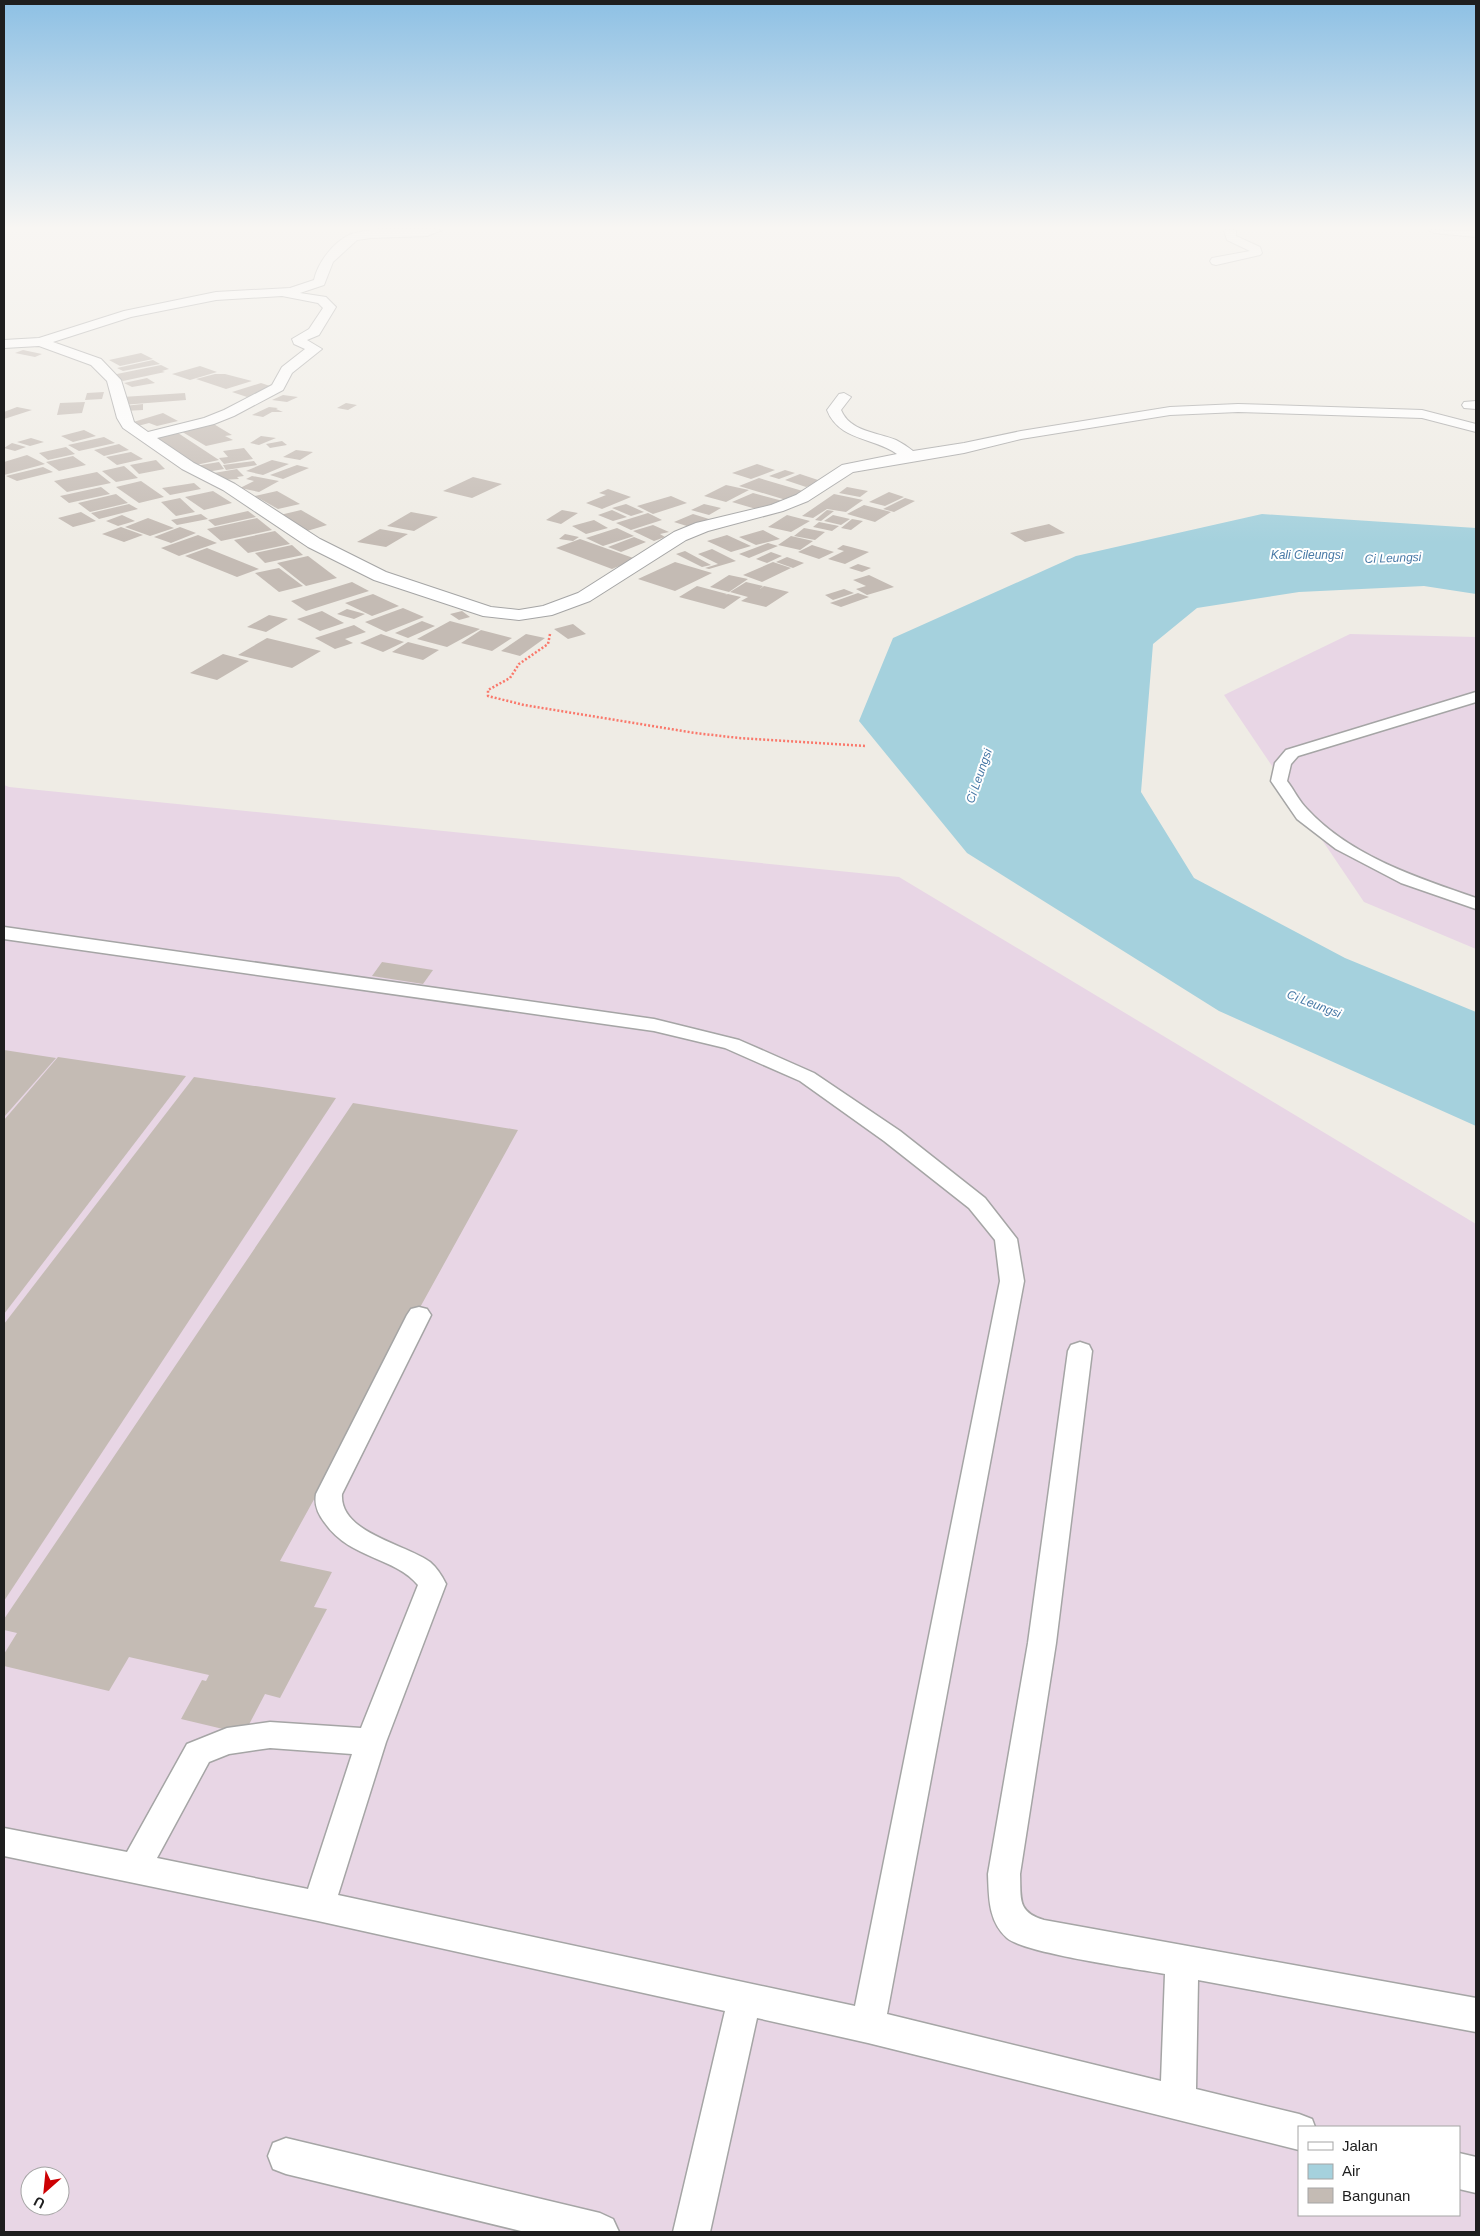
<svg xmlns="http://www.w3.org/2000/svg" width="1480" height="2236" viewBox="0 0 1480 2236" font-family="Arial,sans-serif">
<rect width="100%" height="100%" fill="#efece5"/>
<!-- industrial -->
<g fill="#e8d6e5" fill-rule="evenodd">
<path d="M1350,634L1476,637V949L1364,902L1224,695Z"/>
<path d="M4,785L9,787L899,877L1476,1224V2232H4ZM1299,2127H1459V2215H1299ZM30,2176H60V2206H30Z"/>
</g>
<!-- water -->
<path fill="#a5d1dd" d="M1262,514L1476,528V594L1424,586L1299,592L1197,608L1153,644L1141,792L1194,878L1345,958L1476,1012V1126L1219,1011L967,853L859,721L893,638L1076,556Z"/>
<!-- building -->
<g fill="#c4bbb4">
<path d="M23,350L42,354L35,357L15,353Z"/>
<path d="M141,353L153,359L120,366L109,360Z"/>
<path d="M153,360L160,364L123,371L117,368Z"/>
<path d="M161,365L169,369L162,371L165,372L123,381L112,375Z"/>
<path d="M200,366L217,372L190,380L172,374Z"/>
<path d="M215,374H225L252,381L226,389L196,379Z"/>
<path d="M147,378L155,383L132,387L124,383Z"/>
<path d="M261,383L276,388L247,397L232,392Z"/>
<path d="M104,392L102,399L85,400L87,393Z"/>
<path d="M185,393L186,400L122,405V397Z"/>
<path d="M283,395L298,397L287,402L272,400Z"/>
<path d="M85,402L82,413L57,415L60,403Z"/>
<path d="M346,403L357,405L348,410L337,408Z"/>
<path d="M143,404V410L124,411V406Z"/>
<path d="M17,407L32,410L4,419V412Z"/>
<path d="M269,407L278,408L276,409L283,412H272L263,417L252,415Z"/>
<path d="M163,413L178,421L157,426L149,423L138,426L130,423Z"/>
<path d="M212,423L232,435L225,436L233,440L206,446L179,430Z"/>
<path d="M84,430L96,436L73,442L61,436Z"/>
<path d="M175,431L219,460L196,465L153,436Z"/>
<path d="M261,436L276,438L259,445L250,443Z"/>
<path d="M104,437L115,443L79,451L68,445Z"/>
<path d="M31,438L44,442L30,446L17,442Z"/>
<path d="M282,441L287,445L270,448L266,444Z"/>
<path d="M12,443L26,447L15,451L4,448Z"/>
<path d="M119,444L129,450L104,456L94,450Z"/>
<path d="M66,447L75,454L48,460L39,453Z"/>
<path d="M244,448L253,459L224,464L219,458L228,457L223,451Z"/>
<path d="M296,450L313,452L300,460L283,457Z"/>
<path d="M131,452L143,459L117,465L106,457Z"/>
<path d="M27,455L45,464L4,475V462Z"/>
<path d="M73,456L86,465L59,471L46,462Z"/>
<path d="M156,460L165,469L139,474L130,465Z"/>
<path d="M272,460L289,464L263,475L246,471Z"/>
<path d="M254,461L257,465L226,470L223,465Z"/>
<path d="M219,462L224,469L201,473L195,466Z"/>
<path d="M757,464L775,470L751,479L732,473Z"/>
<path d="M297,465L309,468L283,479L270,475Z"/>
<path d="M124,466L138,478L116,482L102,471Z"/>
<path d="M43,467L53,472L17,481L6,476Z"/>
<path d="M237,469L244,476L237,477L239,479L220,480L214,473Z"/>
<path d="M785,470L795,473L779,479L769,476Z"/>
<path d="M97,472L111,483L67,492L54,481Z"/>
<path d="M800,474L821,481L806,487L785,480Z"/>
<path d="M252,476L279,481L259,492L240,488L254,481L246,479Z"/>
<path d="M473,477L502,484L472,498L443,491Z"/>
<path d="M759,478L806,492L786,500L739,486Z"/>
<path d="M141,481L164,497L139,503L116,487Z"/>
<path d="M194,483L201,489L170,495L162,488Z"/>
<path d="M726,485L749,490L726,502L704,496Z"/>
<path d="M101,487L110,494L69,503L60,496Z"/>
<path d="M847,487L868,491L860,497L839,493Z"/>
<path d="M608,489L631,497L602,509L586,503L606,495L599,493Z"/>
<path d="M213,491L232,503L204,510L185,497Z"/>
<path d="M277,491L300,504L278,509L255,496Z"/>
<path d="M889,492L904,497L885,506L869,502Z"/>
<path d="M753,493L783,501L763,511L732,502Z"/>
<path d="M116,494L128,503L90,512L78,503Z"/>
<path d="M834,494L863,500L846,512L827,509L813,518L802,516Z"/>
<path d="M671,496L687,503L653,514L637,506Z"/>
<path d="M180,498L195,512L176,516L161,502Z"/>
<path d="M905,498L915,501L894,512L883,509Z"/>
<path d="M129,504L138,509L99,519L91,513Z"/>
<path d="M626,504L644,512L631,516L612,508Z"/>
<path d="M704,504L721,508L709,515L691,510Z"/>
<path d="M864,505L891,512L875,522L847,514Z"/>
<path d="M301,510L327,525L307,531L280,515Z"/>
<path d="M562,510L578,513L561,524L546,520Z"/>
<path d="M612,510L627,517L613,521L598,515Z"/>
<path d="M827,510L834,511L821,521L815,520Z"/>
<path d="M248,511L256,517L215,526L208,520Z"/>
<path d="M81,512L96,521L73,527L58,518Z"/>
<path d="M411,512L438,517L414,531L387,526Z"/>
<path d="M648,513L662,520L631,530L616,523Z"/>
<path d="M201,514L208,519L177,525L171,520Z"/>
<path d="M693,514L709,519L690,527L674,522Z"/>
<path d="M122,515L135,521L118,526L106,521Z"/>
<path d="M787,515L810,521L791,532L768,527Z"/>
<path d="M833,515L850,519L841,525L824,521Z"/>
<path d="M148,518L174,528L150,536L125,527Z"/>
<path d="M257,518L272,530L221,541L207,529Z"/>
<path d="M852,519L863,521L851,530L841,528Z"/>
<path d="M594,520L608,528L586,534L572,526Z"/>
<path d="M819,522L839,526L832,531L813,527Z"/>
<path d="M1049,524L1065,533L1025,542L1010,533Z"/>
<path d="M653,525L669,532L660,534L665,537L654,541L633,531Z"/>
<path d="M121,527L143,535L124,542L102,534Z"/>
<path d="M180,527L196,533L171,543L154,537Z"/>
<path d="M617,528L634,536L603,546L586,538Z"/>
<path d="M804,528L825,532L815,540L794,536Z"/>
<path d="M380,529L408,534L386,547L357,542Z"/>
<path d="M763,530L780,539L756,545L739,537Z"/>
<path d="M275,531L290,544L248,553L234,540Z"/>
<path d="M565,534L579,537L573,541L559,539Z"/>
<path d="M198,535L217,543L179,556L161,548Z"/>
<path d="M727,535L751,546L731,552L707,541Z"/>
<path d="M791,536L813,541L800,550L778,545Z"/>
<path d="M634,537L646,542L621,552L608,547Z"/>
<path d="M580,539L636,559L612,569L556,548Z"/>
<path d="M768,543L778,546L749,558L739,554Z"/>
<path d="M292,545L303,555L265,563L255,553Z"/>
<path d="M812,545L834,552L819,559L798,552Z"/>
<path d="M843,545L851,547L869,552L845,564L828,559L844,551L837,549Z"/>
<path d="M207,548L259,569L237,577L185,556Z"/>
<path d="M712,549L736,561L709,569L705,568L718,564L698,554Z"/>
<path d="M685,551L711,565L702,567L676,554Z"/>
<path d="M771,552L782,556L767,563L756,559Z"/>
<path d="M308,556L337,578L306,586L277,563Z"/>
<path d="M787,557L804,563L793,568L776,562Z"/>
<path d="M675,562L712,573L675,591L638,579Z"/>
<path d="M773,562L791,568L762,582L743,575Z"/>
<path d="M858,564L871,568L862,572L849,568Z"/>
<path d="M279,568L303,586L279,592L255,573Z"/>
<path d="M729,575L748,579L729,592L710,587Z"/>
<path d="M869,575L890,585L894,587L867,595L856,589L866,586L853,580Z"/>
<path d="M352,582L369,591L306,611L291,601Z"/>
<path d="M746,582L763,586L760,589L764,586L789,592L766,607L741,601L748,597L730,592Z"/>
<path d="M697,586L727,594L725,595L728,594L741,597L724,609L679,597Z"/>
<path d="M844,589L854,593L833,600L825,595Z"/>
<path d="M858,593L869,597L841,607L830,603Z"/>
<path d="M373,594L399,606L372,616L345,603Z"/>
<path d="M403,608L424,617L386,632L365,622Z"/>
<path d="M347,609L365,614L354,619L337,614Z"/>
<path d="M322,611L344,623L320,631L297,619Z"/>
<path d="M462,611L470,617L459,620L450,614Z"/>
<path d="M269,615L288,619L266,632L247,627Z"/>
<path d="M422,621L435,626L408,638L395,633Z"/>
<path d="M450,621L480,629L447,647L417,639Z"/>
<path d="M573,624L586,634L568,639L554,629Z"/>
<path d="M354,625L366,632L345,639L353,643L335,649L315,638Z"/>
<path d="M481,630L512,638L492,651L461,643Z"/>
<path d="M381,634L404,642L383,652L360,643Z"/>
<path d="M526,634L545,638L520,656L501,651Z"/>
<path d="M267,638L321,651L292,668L238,655Z"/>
<path d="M408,642L439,650L423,660L392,652Z"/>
<path d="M223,654L249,661L217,680L190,673Z"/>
<path d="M382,962L433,970L423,984L372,976Z"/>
<path d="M4,1050L56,1058L4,1117Z"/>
<path d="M58,1057L186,1076L4,1314V1120Z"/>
<path d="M194,1077L336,1098L4,1601V1324Z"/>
<path d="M353,1103L518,1130L280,1561L332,1572L314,1607L327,1609L280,1698L265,1694L244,1734L181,1719L202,1680L206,1681L209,1675L129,1657L109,1691L4,1666V1654L17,1633L4,1630V1619Z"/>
</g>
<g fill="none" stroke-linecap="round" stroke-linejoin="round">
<defs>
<g id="service">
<path d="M1476,692V702L1298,756L1291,764L1287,781C1294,790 1299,801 1307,809C1350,856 1418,878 1476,898V909L1401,883L1336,849L1297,819L1271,781L1275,763L1286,750Z"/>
<path d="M4,927L654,1019L739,1040L814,1073L900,1131L985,1198L1017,1239L1024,1281L887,2014L1161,2081L1165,1974C1137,1969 1024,1953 1007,1938C988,1921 989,1897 988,1874L1028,1643L1068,1351L1071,1345L1080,1342L1089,1345L1092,1351L1056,1643L1020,1874C1021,1899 1017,1912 1044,1920L1476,1998V2032L1198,1980L1196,2089L1299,2114L1312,2119L1315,2127H1299V2150L868,2043L757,2018L710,2232H673L725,2011L318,1921L4,1856V1828L127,1852L187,1744L227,1728L270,1722L361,1728L418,1585C395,1557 350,1559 325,1523C318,1514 314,1505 316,1494L407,1315L411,1309L419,1307L427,1309L431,1315L342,1494C339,1533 406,1544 430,1562C437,1568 442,1576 446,1584L386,1742L338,1895L855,2006L1000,1281L995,1240L969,1208L884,1141L800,1081L725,1048L654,1031L4,939ZM270,1748L352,1754L308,1889L157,1858L209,1762L229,1754Z"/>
<path d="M286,2138L600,2213L613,2219L619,2232H525L286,2174L273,2169L268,2156L273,2143Z"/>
<path d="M1459,2153L1476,2157V2193L1459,2189Z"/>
</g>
<g id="minor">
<path d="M442,230L427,236L371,238L357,240L333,262L324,285L300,293L326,297L336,307L319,335L307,340L322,349L292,373L283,390L234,416L214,424L157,438L194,463L235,484L320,539L386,572L491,607L519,610L543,606L578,593L674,532L696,523L771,505L796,495L842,465L897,454C873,437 839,441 827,410L839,394L844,393L851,397L841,410C850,432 877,432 896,440C902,443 908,447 913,451L964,443L1021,431L1170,407L1238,404L1422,410L1476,424V432L1422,418L1238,412L1170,415L1021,439L964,453L853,472L808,501L783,511L708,531L686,540L590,601L552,615L519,620L483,616L374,580L308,547L223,490L182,469L123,428L117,418L107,381L91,365L39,346L4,348V340L39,338L124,311L216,292L290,288L314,280C318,262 333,243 349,235C371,226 418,230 442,230ZM282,296L318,303L323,308L309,329L292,339L294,344L305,349L282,367L272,385L224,410L204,418L148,432L134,422L121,380L101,359L53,342L131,317L216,300Z"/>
<path d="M1224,230H1236V236L1260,247L1262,253L1260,255L1216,265L1212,264L1210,261L1212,258L1250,251L1227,240Z"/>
<path d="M1429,230L1476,231V237L1434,233Z"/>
<path d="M1476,401V409L1464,408L1462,405L1464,402Z"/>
</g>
</defs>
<!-- service casing -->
<use href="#service" stroke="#a5a5a5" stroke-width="3"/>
<!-- minor casing -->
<use href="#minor" stroke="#a5a5a5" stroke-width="2"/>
<!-- path -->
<path stroke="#fa786b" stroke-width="2.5" stroke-dasharray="2 2" stroke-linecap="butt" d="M550,634L548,644L519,664L510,678L488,690V696L524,705L695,733L739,738L865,746"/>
<!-- service -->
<use href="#service" fill="#fff" fill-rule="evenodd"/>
<!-- minor -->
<use href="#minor" fill="#fff" fill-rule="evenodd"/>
</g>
<!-- sky -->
<linearGradient id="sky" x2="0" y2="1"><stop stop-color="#8dc0e4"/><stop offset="0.42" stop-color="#f8f6f3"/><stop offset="1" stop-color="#f8f6f3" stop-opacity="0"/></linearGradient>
<rect width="1480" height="543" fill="url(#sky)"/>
<g text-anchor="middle" stroke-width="4" stroke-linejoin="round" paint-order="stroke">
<!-- far-water labels -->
<g font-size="12" font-style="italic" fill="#4879a6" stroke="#fff">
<text x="1307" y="559">Kali Cileungsi</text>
<text transform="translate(1393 558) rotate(-2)" y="4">Ci Leungsi</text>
<text transform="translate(979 776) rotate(-71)" y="4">Ci Leungsi</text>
<text transform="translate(1314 1004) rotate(21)" y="4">Ci Leungsi</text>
</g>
</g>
<!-- border -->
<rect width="1480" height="2236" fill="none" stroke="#1e1e1e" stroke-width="10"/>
<!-- legend -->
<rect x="1298" y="2126" width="162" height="90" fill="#ffffff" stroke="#a5a5a5"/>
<rect x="1308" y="2142" width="25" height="8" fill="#ffffff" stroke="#a5a5a5"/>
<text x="1342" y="2151" font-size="15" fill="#1e1e1e">Jalan</text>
<rect x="1308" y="2164" width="25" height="15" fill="#a5d1dd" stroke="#a5a5a5"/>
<text x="1342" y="2176" font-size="15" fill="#1e1e1e">Air</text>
<rect x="1308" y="2188" width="25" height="15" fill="#c4bbb4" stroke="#a5a5a5"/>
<text x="1342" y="2201" font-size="15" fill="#1e1e1e">Bangunan</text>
<!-- north arrow -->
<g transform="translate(45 2191) rotate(207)"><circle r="24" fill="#ffffff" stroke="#a5a5a5"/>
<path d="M0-4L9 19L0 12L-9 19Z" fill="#cd0003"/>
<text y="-8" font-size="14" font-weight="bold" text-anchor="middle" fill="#1e1e1e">U</text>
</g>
</svg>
